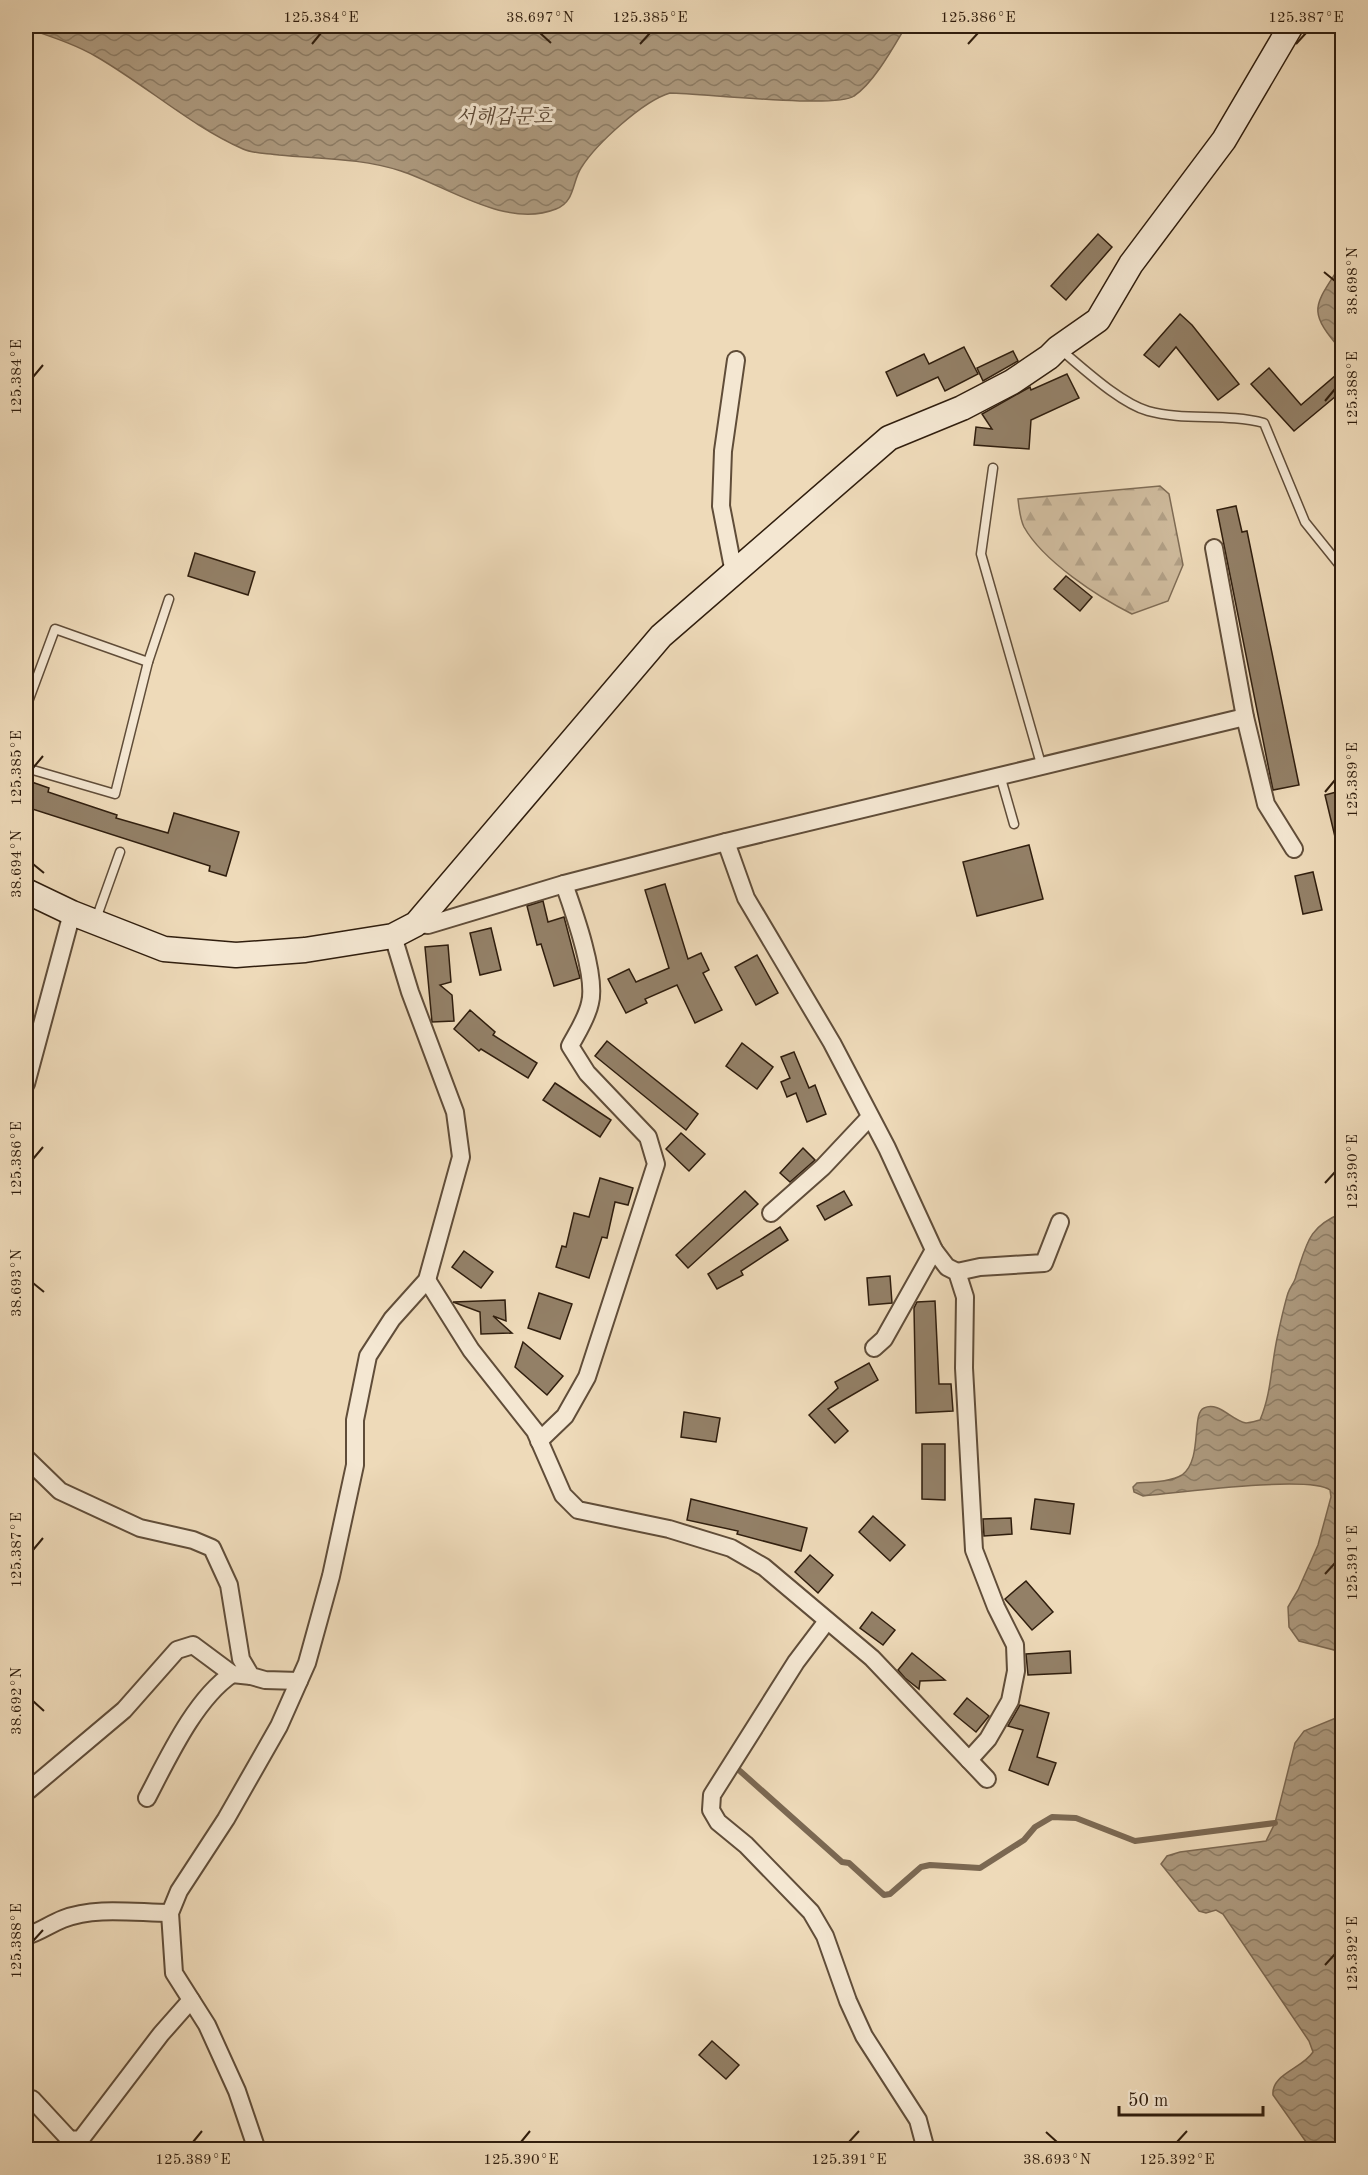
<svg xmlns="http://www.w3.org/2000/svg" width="1368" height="2175" viewBox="0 0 1368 2175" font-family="'Old Standard TT','Noto Serif KR',serif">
<defs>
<pattern id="forest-firs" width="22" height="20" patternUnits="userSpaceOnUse" patternTransform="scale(1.5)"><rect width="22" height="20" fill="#ceba9c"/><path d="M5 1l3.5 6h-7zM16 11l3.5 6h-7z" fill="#b19f85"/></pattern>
<pattern id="water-waves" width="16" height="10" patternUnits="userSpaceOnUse" patternTransform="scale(1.5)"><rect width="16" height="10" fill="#ad9a7f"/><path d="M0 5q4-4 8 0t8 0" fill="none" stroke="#8d7d66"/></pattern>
</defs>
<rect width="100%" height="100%" fill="#eedab9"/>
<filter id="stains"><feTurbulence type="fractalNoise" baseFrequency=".00333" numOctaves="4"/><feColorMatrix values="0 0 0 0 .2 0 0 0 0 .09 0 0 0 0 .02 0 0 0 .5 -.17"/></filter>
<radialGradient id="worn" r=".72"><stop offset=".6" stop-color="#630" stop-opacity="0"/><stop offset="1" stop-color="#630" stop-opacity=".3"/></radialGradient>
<!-- forest -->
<path fill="url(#forest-firs)" stroke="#7f6c55" stroke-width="1.5" d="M1160,486L1169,494L1183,565L1168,601L1132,614C1098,597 1043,561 1024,527C1020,519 1019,508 1018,499Z"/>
<!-- water -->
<g fill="url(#water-waves)" stroke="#7b6852" stroke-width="1.5">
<path d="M26,26H906C894,46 874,83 854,96C835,109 701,93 670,93C643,101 596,144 581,168C572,182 575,202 556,209C506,229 447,186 401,171C361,158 320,159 279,155C268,153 254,154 243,149C191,126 147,86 97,57C75,44 49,36 26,28Z"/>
<path d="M1342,263V351C1305,309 1315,306 1342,263Z"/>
<path d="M1342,1213V1680V1658L1334,1650L1299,1641L1289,1627L1288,1607L1298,1590L1318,1545L1331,1497L1330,1490C1309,1475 1176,1493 1143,1496L1134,1492L1133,1487L1137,1483C1150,1482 1171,1482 1182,1475C1203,1460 1191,1413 1204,1408C1219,1401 1232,1421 1246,1423C1250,1423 1256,1421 1260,1420C1272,1392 1271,1363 1278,1334C1281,1320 1284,1306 1288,1293C1290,1287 1295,1282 1296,1276C1307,1243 1308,1227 1342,1213Z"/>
<path d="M1342,1685V2149H1311L1273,2095C1271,2074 1302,2069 1313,2052L1309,2041L1223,1914L1216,1910L1206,1913L1199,1911L1161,1864L1167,1856L1180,1852L1266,1841L1275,1823L1295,1743L1304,1731L1336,1718Z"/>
</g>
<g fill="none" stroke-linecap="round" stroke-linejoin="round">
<!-- stream -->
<path stroke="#7b6852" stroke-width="6" d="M740,1771L842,1862L849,1863L884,1895L890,1894L921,1867L930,1865L980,1868L1024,1840L1035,1827L1052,1817L1076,1818L1135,1841L1275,1823"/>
</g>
<!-- building -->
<g fill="#938067" stroke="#301e0e" stroke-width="1.5">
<path d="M1098,234L1112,247L1066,300L1051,286Z"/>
<path d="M1180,314L1192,325L1239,384L1218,400L1176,347L1159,367L1144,355Z"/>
<path d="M964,347L978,374L945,391L938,377L897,396L886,372L924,354L929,364Z"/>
<path d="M1013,351L1018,361L983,381L977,368Z"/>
<path d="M1269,368L1301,405L1342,370V391L1294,431L1251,384Z"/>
<path d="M1067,374L1079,398L1031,420L1029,449L974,445L976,427L992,429L982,414L1030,387L1031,390Z"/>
<path d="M1236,506L1242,532L1247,531L1299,785L1273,790L1217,510Z"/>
<path d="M195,553L255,572L248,595L188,576Z"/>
<path d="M1066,576L1092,597L1080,611L1054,589Z"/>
<path d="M26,780L49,788L48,792L117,815L116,818L168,833L174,813L239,832L226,876L209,871L210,866L26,807Z"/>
<path d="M1340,791L1342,841H1336L1325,795Z"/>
<path d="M1029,845L1043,899L977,916L963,862Z"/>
<path d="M1313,872L1322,910L1303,914L1295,876Z"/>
<path d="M665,884L688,959L701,953L709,970L703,973L722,1010L695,1023L677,985L645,999L647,1003L626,1013L608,979L629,969L636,982L669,968L645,890Z"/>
<path d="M543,901L548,922L564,917L580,978L554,986L541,944L537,945L527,906Z"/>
<path d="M491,928L501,970L480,975L470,933Z"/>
<path d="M448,945L451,982L440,985L452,995L454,1021L432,1022L425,947Z"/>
<path d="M757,955L778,993L756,1005L735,967Z"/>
<path d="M470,1010L495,1032L493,1035L537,1063L528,1078L481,1049L479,1051L454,1029Z"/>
<path d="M607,1041L698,1114L686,1130L595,1056Z"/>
<path d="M742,1043L773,1067L757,1089L726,1066Z"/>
<path d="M794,1052L809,1088L815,1085L826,1114L807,1122L796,1093L787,1097L781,1082L790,1078L781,1057Z"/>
<path d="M555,1083L611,1120L600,1137L543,1100Z"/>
<path d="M681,1133L705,1154L689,1171L666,1149Z"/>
<path d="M803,1148L815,1160L790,1182L780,1173Z"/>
<path d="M600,1178L633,1188L628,1205L615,1202L607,1238L602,1237L589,1278L556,1267L562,1246L566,1247L574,1213L589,1217Z"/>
<path d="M745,1191L758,1204L688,1268L676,1255Z"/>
<path d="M844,1191L852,1205L825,1220L817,1206Z"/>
<path d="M780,1227L788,1240L741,1271L743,1275L717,1289L708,1274Z"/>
<path d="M464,1251L493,1272L481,1288L452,1267Z"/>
<path d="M890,1276L892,1303L869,1305L867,1278Z"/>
<path d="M539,1293L572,1304L560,1339L528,1328Z"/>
<path d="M505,1300L506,1321L493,1316L512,1333L481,1334L480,1312L453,1302Z"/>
<path d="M935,1301L939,1384H951L953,1411L916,1413L914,1308L917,1302Z"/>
<path d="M523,1342L563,1376L547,1395L515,1367Z"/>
<path d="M869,1363L878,1380L828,1409L848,1431L835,1443L809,1415L838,1388L835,1382Z"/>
<path d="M684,1412L720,1418L716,1442L681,1437Z"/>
<path d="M922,1444H945V1500L922,1499Z"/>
<path d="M691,1499L807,1528L801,1551L737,1534L738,1531L687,1520Z"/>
<path d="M1035,1499L1074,1504L1070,1534L1031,1529Z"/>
<path d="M873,1516L905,1545L890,1561L859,1532Z"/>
<path d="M1011,1518L1012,1534L984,1536L983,1519Z"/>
<path d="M810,1555L833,1575L818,1593L795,1572Z"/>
<path d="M1026,1581L1053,1612L1032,1630L1005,1599Z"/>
<path d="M872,1612L895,1630L883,1645L860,1628Z"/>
<path d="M1070,1651L1071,1673L1028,1675L1026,1654Z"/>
<path d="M912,1653L945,1680L920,1681L919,1689L905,1678L898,1670Z"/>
<path d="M967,1698L989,1716L976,1732L954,1714Z"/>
<path d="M1020,1705L1049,1713L1037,1757L1056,1763L1048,1785L1009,1770L1023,1730L1008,1726Z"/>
<path d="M712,2041L739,2065L726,2079L699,2055Z"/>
</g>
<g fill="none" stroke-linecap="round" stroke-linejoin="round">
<defs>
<g id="lane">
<path d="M1061,350C1084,369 1120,403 1148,411C1184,421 1226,413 1264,423L1305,522L1342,568"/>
<path d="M993,468L981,554L1041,764"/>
<path d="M26,707L55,629L148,662L169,599"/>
<path d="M26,768L115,794L148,662"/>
<path d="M1000,775L1014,824"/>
<path d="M96,919L120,852"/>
</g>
<g id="street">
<path d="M1214,548L1245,717L1266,804L1294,849"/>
<path d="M734,573L721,506L723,451L736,360"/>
<path d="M726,842L1245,717"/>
<path d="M416,924L428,925L564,884L726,842L746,898L832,1043L887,1148L934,1250L947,1267L957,1272L965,1297L964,1368L974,1550L996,1607L1015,1645L1016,1671L1010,1701L988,1739L969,1760"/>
<path d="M26,1084L72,913"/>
<path d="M771,1213L823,1167L870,1117"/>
<path d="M957,1272L980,1267L1044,1263L1060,1222"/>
<path d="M427,1280L471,1350L535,1431L563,1495L578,1510L669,1529L731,1548L764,1567L872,1658L987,1779"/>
<path d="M874,1348L884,1339L934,1250"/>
<path d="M539,1441L565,1416L587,1377L656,1164L648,1137L587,1073L570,1046C577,1033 587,1018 590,1003C597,976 574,912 564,884"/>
<path d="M26,1458L60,1491L140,1528L193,1540L212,1548L229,1585L241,1659L251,1676L265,1680L299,1681"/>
<path d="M827,1621L796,1662L712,1795L711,1810L718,1822L746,1845L811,1912L825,1936L848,2001L864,2036L918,2120L926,2150"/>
<path d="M29,1790L124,1710L177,1650L193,1645L232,1674L251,1676"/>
<path d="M147,1798C168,1758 195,1699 232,1674"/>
<path d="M26,1936C40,1932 50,1924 63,1919C95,1906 137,1913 170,1913"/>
<path d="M32,2099L70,2140L81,2139L161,2034L191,2000"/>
<path d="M257,2150L237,2091L207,2025L174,1973L170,1913L179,1891L226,1819L279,1726L307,1663L331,1576L355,1465V1420L368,1356L392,1319L427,1280L461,1157L455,1112L410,992L393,936"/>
</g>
<path id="secondary" d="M26,891L72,913L164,949L236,955L305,950L393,936L416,924L661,636L889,438L962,408L1012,382L1049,357L1058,348L1098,320L1131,264L1224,140L1291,26"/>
</defs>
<!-- lane casing -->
<use href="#lane" stroke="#604d39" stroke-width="11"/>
<!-- street casing -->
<use href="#street" stroke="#604d39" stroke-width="20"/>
<!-- secondary casing -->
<use href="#secondary" stroke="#301e0e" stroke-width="27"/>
<!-- lane -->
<use href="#lane" stroke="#f4e7d2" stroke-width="8"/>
<!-- street -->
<use href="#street" stroke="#f4e7d2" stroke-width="16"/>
<!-- secondary -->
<use href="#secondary" stroke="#f4e7d2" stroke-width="24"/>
</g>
<!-- ticks -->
<path fill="none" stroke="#301e0e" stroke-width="2" d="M540,33L551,43M312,44L321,33M640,44L650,33M968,44L978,33M1296,44L1306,33M1324,272L1335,281M33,377L43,365M1325,401L1335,389M33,768L43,756M1325,792L1335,780M33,864L44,873M33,1159L43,1147M1325,1183L1335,1172M33,1283L44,1292M33,1550L43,1538M1325,1574L1335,1563M33,1701L44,1711M33,1941L43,1930M1325,1965L1335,1954M1046,2132L1057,2142M193,2142L202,2131M521,2142L530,2131M849,2142L859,2131M1177,2142L1187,2131"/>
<g text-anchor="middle" stroke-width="6" stroke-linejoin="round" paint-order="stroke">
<!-- water labels -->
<g font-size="20" font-style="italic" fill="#5c4936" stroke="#f4e7d2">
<text x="504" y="123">서해갑문호</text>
</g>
</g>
<!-- margin -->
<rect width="1368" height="2175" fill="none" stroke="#eedab9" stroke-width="66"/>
<!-- scale -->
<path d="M1119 2106v9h144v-9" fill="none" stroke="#301e0e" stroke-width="3"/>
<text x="1128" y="2106" font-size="18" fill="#301e0e" stroke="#f4e7d2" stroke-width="4.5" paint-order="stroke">50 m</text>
<rect x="33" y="33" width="1302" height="2109" fill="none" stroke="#301e0e" stroke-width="2"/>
<g font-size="15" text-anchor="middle" fill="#301e0e">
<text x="321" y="22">125.384°E</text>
<text x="540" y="22">38.697°N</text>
<text x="650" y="22">125.385°E</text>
<text x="978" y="22">125.386°E</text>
<text x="1306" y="22">125.387°E</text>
<text transform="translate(1352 281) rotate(-90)" y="5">38.698°N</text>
<text transform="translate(16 377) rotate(-90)" y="5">125.384°E</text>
<text transform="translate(1352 389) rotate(-90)" y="5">125.388°E</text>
<text transform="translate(16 768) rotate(-90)" y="5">125.385°E</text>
<text transform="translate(1352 780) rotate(-90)" y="5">125.389°E</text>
<text transform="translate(16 864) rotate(-90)" y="5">38.694°N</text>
<text transform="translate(16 1159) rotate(-90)" y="5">125.386°E</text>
<text transform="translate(1352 1172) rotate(-90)" y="5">125.390°E</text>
<text transform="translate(16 1283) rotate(-90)" y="5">38.693°N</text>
<text transform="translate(16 1550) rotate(-90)" y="5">125.387°E</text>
<text transform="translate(1352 1563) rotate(-90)" y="5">125.391°E</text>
<text transform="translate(16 1701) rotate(-90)" y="5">38.692°N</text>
<text transform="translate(16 1941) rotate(-90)" y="5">125.388°E</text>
<text transform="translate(1352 1954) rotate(-90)" y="5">125.392°E</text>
<text x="193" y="2164">125.389°E</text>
<text x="521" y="2164">125.390°E</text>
<text x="849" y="2164">125.391°E</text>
<text x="1057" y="2164">38.693°N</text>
<text x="1177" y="2164">125.392°E</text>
</g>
<rect width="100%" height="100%" filter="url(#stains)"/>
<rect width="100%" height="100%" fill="url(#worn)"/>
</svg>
